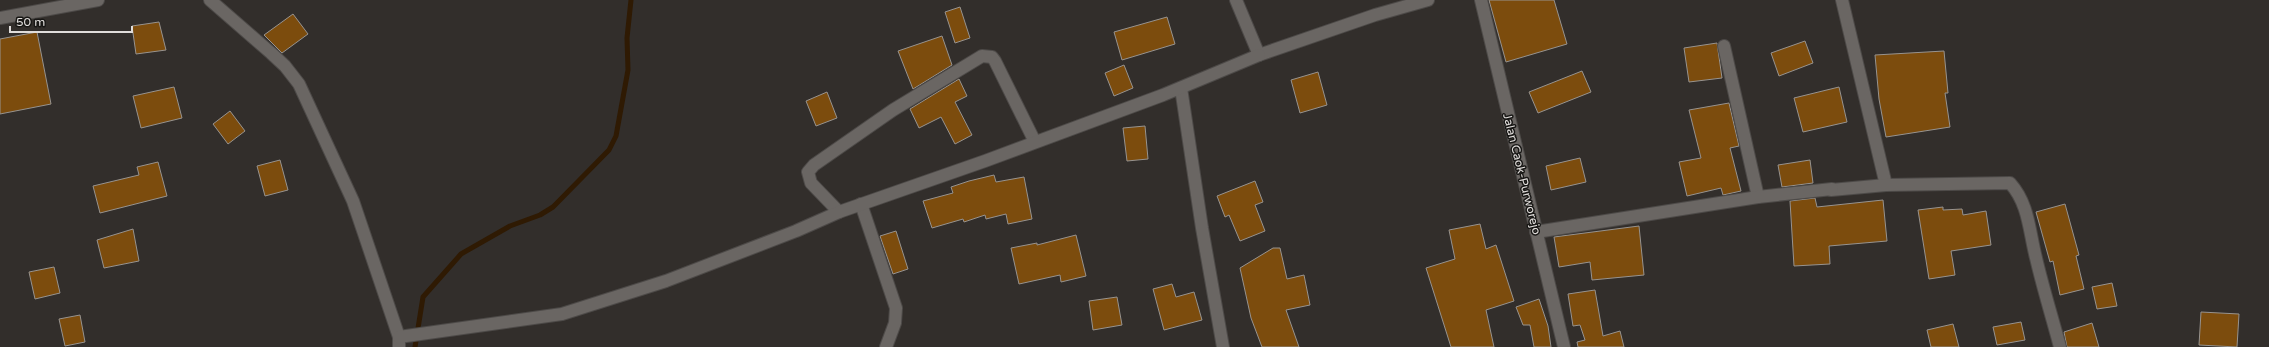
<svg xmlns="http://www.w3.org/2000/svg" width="2269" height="347" viewBox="0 0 2269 347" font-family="'Varela Round',sans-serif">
<rect width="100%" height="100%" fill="#322e2b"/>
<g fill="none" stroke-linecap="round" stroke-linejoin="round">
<!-- stream -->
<path stroke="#2f1a03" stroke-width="5" d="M415,347L423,297L461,254L510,226L540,215L553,207L609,150L616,136L628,70L627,38L631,0"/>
</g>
<!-- building -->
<g fill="#7c4c0d" stroke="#97938f">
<path d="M1489,0H1554L1567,44L1506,62Z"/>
<path d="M960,7L970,38L955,43L945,12Z"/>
<path d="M293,14L308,34L282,53L264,35Z"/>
<path d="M1167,17L1175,44L1122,60L1114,32Z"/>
<path d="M159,22L166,50L136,54L132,26Z"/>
<path d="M37,32L51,104L0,114V39Z"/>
<path d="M942,36L952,65L913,89L898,51Z"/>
<path d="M1805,41L1813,63L1779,76L1771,53Z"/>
<path d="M1717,43L1722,78L1689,82L1684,48Z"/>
<path d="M1944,51L1948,93H1945L1950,127L1886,137L1879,99L1875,55Z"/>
<path d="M1124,65L1133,88L1114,96L1105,73Z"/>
<path d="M1582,71L1591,92L1538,113L1529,92Z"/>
<path d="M1318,72L1327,105L1300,113L1291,80Z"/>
<path d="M959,79L967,96L955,102L972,135L955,144L941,117L919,128L910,109Z"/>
<path d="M174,87L182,118L141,128L133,96Z"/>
<path d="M1839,87L1847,122L1803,132L1794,98Z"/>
<path d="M827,92L837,118L816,126L806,101Z"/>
<path d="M1729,103L1739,146L1730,148L1741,191L1723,195L1721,188L1687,196L1679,162L1701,158L1689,110Z"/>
<path d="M230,111L245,131L228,144L213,124Z"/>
<path d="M1145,126L1148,159L1127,161L1123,128Z"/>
<path d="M1580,158L1586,182L1551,190L1546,166Z"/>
<path d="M280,160L288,190L265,196L257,166Z"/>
<path d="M1810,160L1813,183L1782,187L1778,165Z"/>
<path d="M158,162L167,196L100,213L93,186L139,175L137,167Z"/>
<path d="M994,175L996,182L1024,177L1032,219L1008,224L1006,214L986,219L985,215L964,222L963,219L932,228L923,201L953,193L951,187L969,181Z"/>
<path d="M1255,181L1263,202L1255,205L1265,231L1240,241L1229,215L1225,217L1217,196Z"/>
<path d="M1815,198L1817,207L1883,200L1887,241L1829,246L1830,264L1794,266L1790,201Z"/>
<path d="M2065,204L2079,255L2076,256L2084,289L2060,295L2053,261L2050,262L2036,212Z"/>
<path d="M1943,207V210L1962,209L1963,215L1986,211L1991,245L1951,251L1955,275L1929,279L1918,210Z"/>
<path d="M1480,224L1486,249L1496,245L1514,301L1486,310L1494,347H1451L1426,268L1455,259L1449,230Z"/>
<path d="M1639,226L1644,275L1592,280L1590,262L1559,267L1554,237Z"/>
<path d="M133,229L139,261L104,268L97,240Z"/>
<path d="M896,231L908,269L893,274L880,236Z"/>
<path d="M1076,235L1086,276L1061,282L1060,275L1019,284L1011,248L1037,243V245Z"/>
<path d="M1273,248H1280L1287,279L1304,275L1310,305L1286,310L1299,347H1262L1251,318L1240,268Z"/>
<path d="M54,267L60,293L35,299L29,272Z"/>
<path d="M2112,283L2117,306L2097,309L2092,287Z"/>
<path d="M1172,284L1176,297L1194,292L1202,320L1164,330L1153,289Z"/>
<path d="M1595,290L1603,336L1620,331L1624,347H1578L1577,342L1585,340L1580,325L1573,326L1568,294Z"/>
<path d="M1117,297L1122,325L1093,330L1089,301Z"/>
<path d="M1539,299L1548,326L1551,347H1534L1530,325H1523L1516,307Z"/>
<path d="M2201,312L2239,314L2237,347L2199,345Z"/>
<path d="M80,315L85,342L65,346L59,319Z"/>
<path d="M2021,322L2025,340L1997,345L1993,327Z"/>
<path d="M2092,323L2099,347H2067L2064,332Z"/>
<path d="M1953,324L1959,347H1931L1927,330Z"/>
</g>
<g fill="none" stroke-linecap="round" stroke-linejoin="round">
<defs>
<g id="minor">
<path d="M210,0L271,53L285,66L299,84L353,201L399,337V347"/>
<path d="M1236,0L1259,55L1375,15L1428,0"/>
<path d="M1481,0L1564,347"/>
<path d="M1842,0L1886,185"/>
<path d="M0,18L98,0"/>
<path d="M1724,46L1758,197"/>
<path d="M1181,88L1202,228L1223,347"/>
<path d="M1831,190L1886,185L2010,183C2029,204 2029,231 2036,258C2043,288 2052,317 2060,347"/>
<path d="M861,204L896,308L895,323L886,347"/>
<path d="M839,212L811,183L808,172L814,165L893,110L982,56L992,57L995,61L1035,142"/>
<path d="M1536,232L1758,197L1832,189"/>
<path d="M399,337L562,314L666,281L796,231L839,212L985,161L1163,95L1259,55"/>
</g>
</defs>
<!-- minor casing -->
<use href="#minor" stroke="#4d4a48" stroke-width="14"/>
<!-- minor -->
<use href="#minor" stroke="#6a6663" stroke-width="12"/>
</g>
<g text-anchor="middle" stroke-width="3" stroke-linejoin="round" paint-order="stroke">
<!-- street labels -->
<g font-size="12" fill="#e0dddb" stroke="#181715">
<text transform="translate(1522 174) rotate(76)" y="4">Jalan Caok-Purworejo</text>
</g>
</g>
<!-- scale -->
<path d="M10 26v6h122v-6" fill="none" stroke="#e0dddb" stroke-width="2"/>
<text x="16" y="26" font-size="12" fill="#e0dddb" stroke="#181715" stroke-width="3" paint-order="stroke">50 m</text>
</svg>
